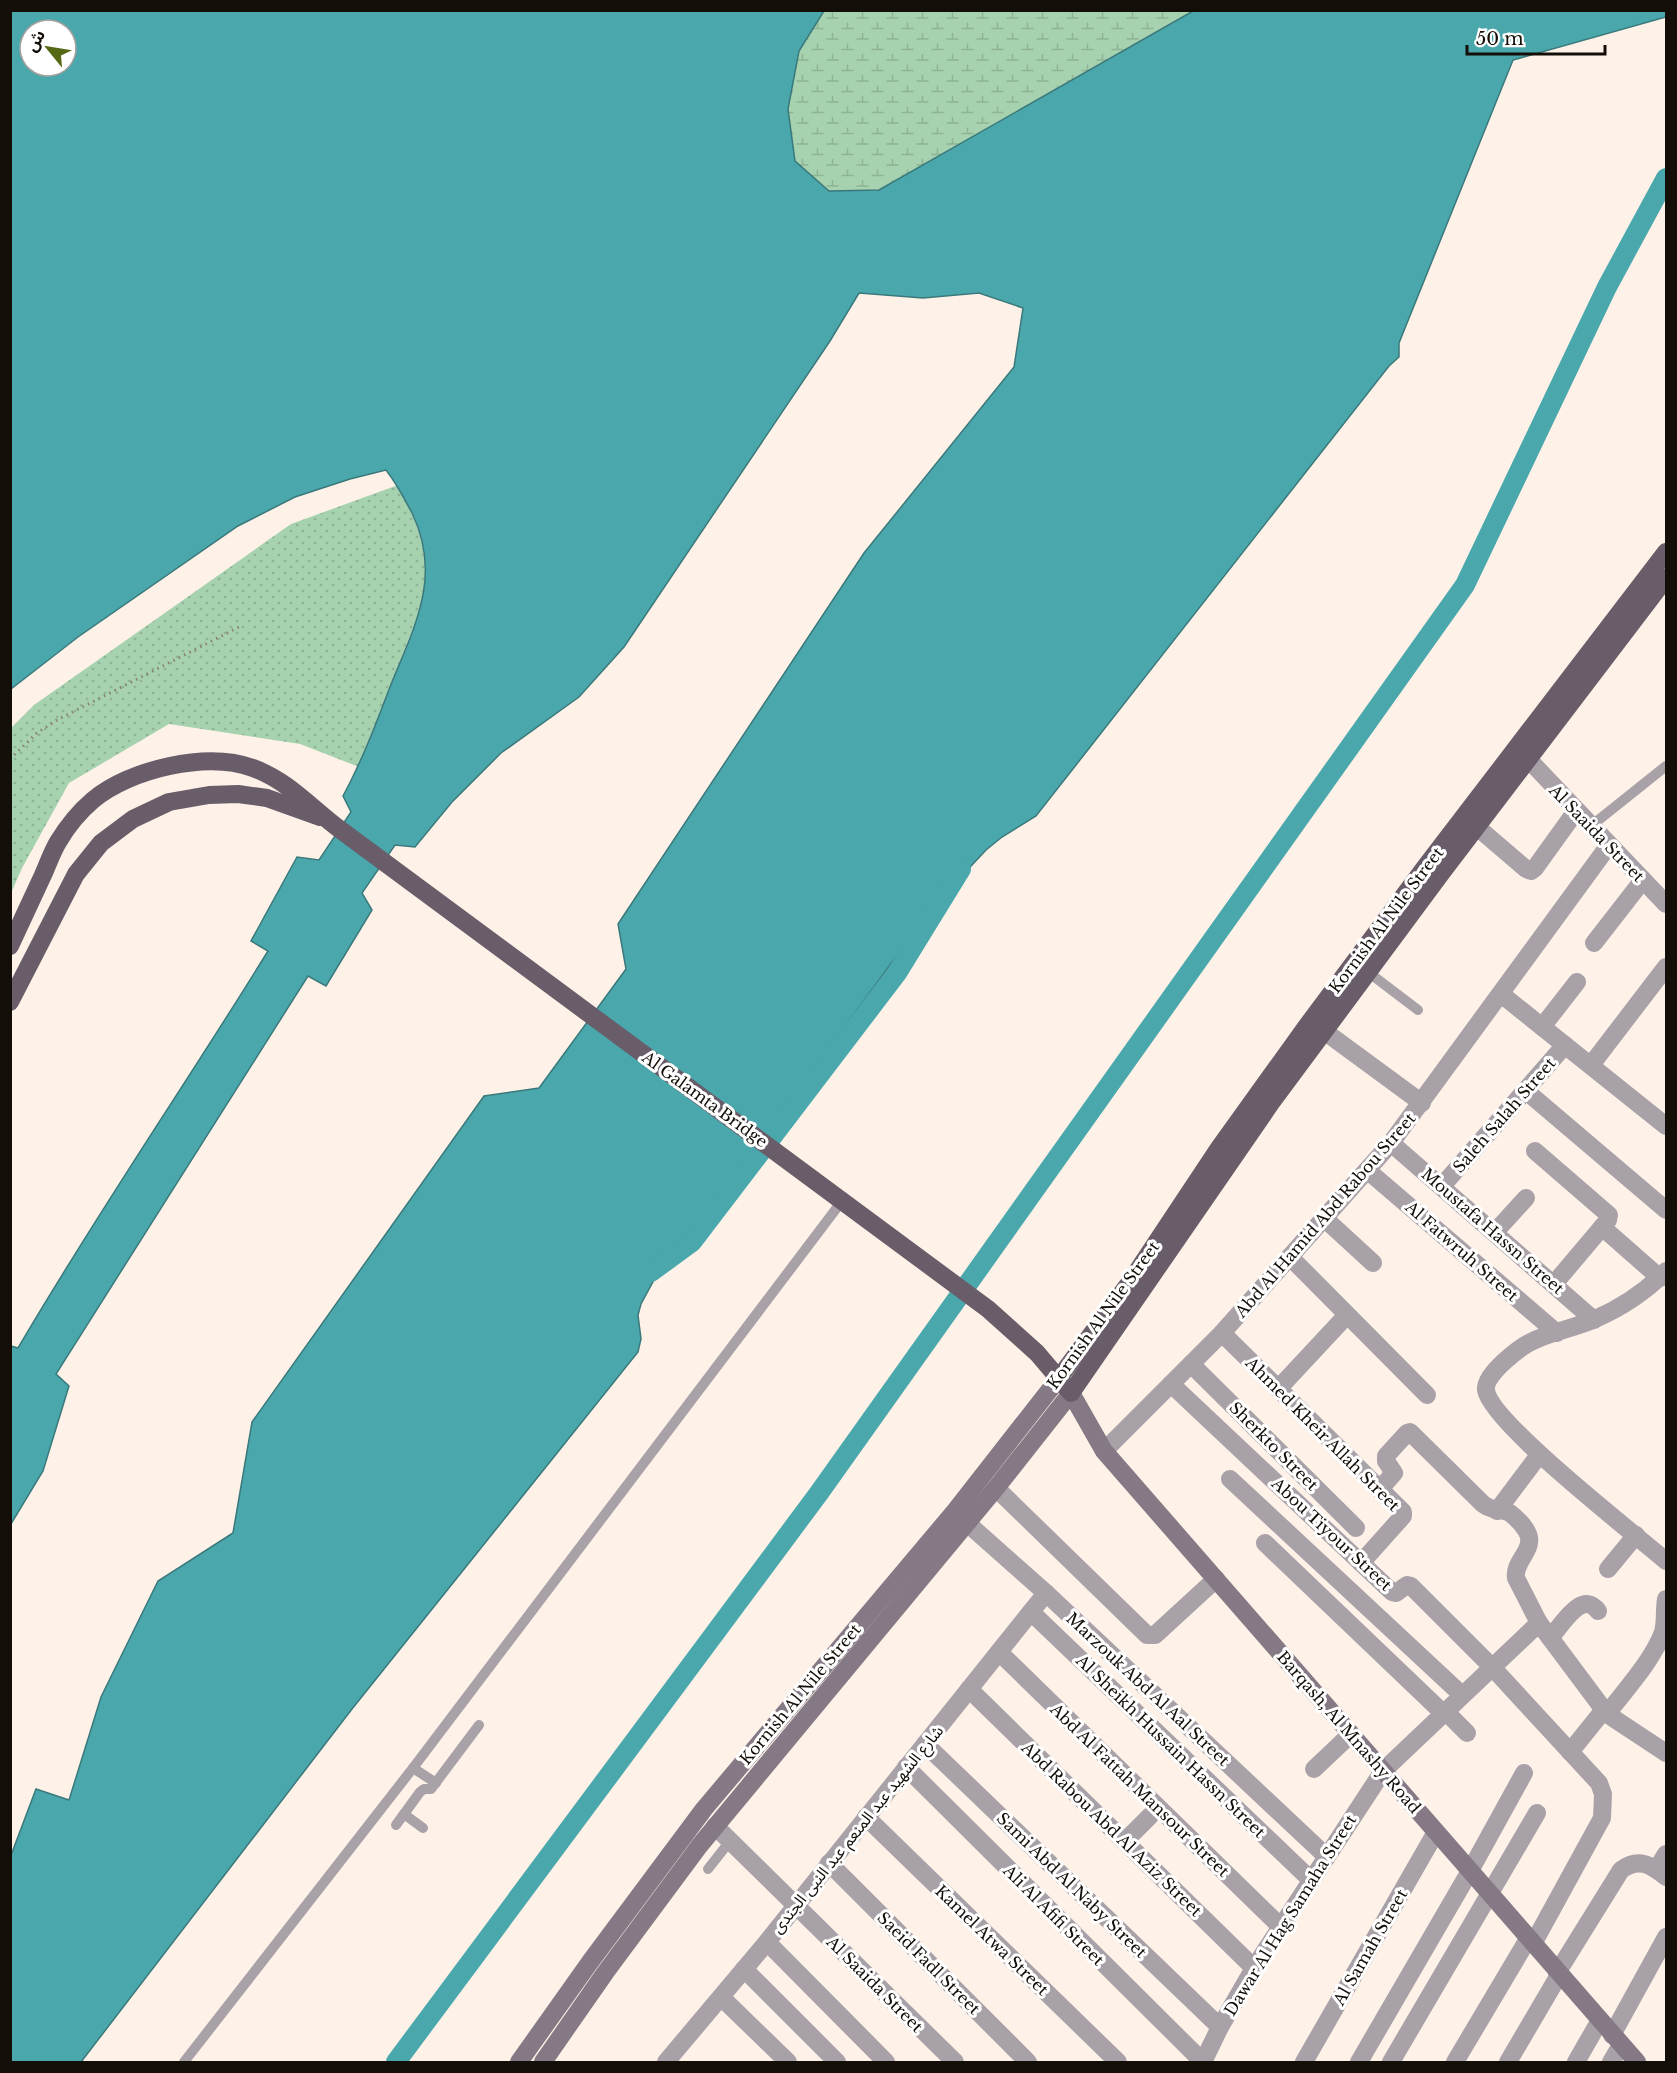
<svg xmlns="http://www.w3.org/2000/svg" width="1677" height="2073" viewBox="0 0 1677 2073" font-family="'Libre Baskerville','Noto Sans Arabic',serif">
<defs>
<pattern id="wetland-marsh" width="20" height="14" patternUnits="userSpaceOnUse" patternTransform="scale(1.5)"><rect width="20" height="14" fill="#a6d2b0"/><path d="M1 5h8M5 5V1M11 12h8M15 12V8" fill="none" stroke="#8eb396"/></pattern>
<pattern id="park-dots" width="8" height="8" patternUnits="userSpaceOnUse" patternTransform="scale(1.5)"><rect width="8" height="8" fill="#a6d2b0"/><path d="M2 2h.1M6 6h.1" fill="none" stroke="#8eb396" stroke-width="1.8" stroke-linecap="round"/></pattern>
</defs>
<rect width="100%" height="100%" fill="#fef2e8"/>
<!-- wetland -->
<path fill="url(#wetland-marsh)" d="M824,11H1193L879,190L829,191L795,161L788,109L799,51Z"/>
<!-- park -->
<path fill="url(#park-dots)" d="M398,485C421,532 434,557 420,610L359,767L300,744L169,724L69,783L22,868L11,893V728L34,705L291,524Z"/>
<!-- water -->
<path fill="#4aa7ac" stroke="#3a797b" stroke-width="1.5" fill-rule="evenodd" d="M11,11H824L799,51L788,109L795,161L829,191L879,190L1193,11H1666V17L1513,60L1399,343V357L1389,366L1036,816L1002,837L986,850L932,908L765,1135L654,1280L641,1304L638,1315L641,1339L638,1352L352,1709L81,2062H11L10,1858L36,1789L69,1800L101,1697L158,1581L233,1533L252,1422L484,1096L539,1088L626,969L618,924L864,553L1014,367L1023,308L979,293L923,298L859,293L830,341L624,647L579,697L501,753L452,802L415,847L395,845L362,893L372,910L326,986L308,976L56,1374L69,1386L43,1471L11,1524V1346L18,1348C97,1213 186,1084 268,951L251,941L297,857L319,860L351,812L343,796C362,761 376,724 390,687C414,627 443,577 412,513C404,498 397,484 386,470L350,479L295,497L238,526L78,637L11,689ZM30,30H66V66H30Z"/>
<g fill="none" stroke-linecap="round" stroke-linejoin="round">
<!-- canal -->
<g stroke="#4aa7ac" stroke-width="20">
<path d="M651,1272L692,1242L897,973L961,869"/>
<path d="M396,2062L819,1493L1465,585L1607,287L1666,178"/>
</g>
<!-- path -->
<path stroke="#898078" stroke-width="3" stroke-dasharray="1.5 4.5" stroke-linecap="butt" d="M10,759L37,733L57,720L239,627"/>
<!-- lane -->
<g stroke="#a9a1a8" stroke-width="10">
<path d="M1591,826L1666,766"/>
<path d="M1368,972L1418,1010"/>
<path d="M413,1768L436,1783"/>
<path d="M404,1814L423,1828"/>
<path d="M396,1825L420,1792L424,1789H431L479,1725"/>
<path d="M708,1869L730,1841"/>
<path d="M184,2062L413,1768L842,1201"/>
</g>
<!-- street -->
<g stroke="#a9a1a8" stroke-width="18">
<path d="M1529,760L1666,904"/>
<path d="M1477,827L1526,869L1531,871L1535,868L1576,811"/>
<path d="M1594,943L1643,880"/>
<path d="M1501,994L1666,1126"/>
<path d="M1542,1027L1577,982"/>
<path d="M1324,1031L1422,1103"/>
<path d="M1591,1065L1666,967"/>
<path d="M1526,1091L1666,1210"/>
<path d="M1391,1143L1594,1320"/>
<path d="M1535,1151L1609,1215L1608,1220L1554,1284"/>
<path d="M1367,1170L1557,1333"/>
<path d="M1442,1186L1565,1045"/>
<path d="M1324,1218L1373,1263"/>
<path d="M1602,1227L1660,1278"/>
<path d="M1495,1232L1526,1198"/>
<path d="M1290,1257L1427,1395"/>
<path d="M1666,1271C1646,1291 1621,1308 1595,1319C1575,1328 1554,1331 1535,1340C1521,1346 1484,1374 1486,1390C1490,1422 1635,1534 1666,1561"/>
<path d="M1222,1333L1403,1512V1516L1361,1563"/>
<path d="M1191,1364L1356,1528"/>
<path d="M1171,1384L1392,1592L1396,1593L1407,1585L1411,1586L1492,1667L1599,1783L1603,1794L1602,1818L1533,1944"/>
<path d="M1278,1389L1347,1315"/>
<path d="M1104,1451L1222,1333L1391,1143L1609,845"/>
<path d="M1230,1479L1462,1695"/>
<path d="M996,1488L1147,1635H1155L1216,1579"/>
<path d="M1380,1489L1394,1473L1386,1461V1456L1407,1433L1410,1432L1483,1504C1493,1512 1501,1508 1510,1513C1515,1517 1523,1525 1526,1530C1538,1549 1513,1560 1516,1578L1539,1623"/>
<path d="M1497,1511L1539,1455"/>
<path d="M967,1523L1046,1593L1326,1856"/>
<path d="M1265,1543L1443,1713"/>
<path d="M1608,1569L1636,1535"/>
<path d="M1031,1612L1311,1880"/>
<path d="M1550,1638C1562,1625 1582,1589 1598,1611"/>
<path d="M999,1652L1281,1927"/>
<path d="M969,1689L1254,1968"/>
<path d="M1445,1711L1467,1733"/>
<path d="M1607,1714C1625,1690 1653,1660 1663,1632C1666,1621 1664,1610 1666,1599"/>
<path d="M925,1744L1220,2027"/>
<path d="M1570,1752L1603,1711"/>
<path d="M906,1767L1203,2062"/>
<path d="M1314,1769L1351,1734"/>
<path d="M866,1817L1118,2062"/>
<path d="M715,1826L955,2062"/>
<path d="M1125,1841L1150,1816"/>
<path d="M829,1863L1028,2062"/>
<path d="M1657,1869L1666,1854"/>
<path d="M767,1942L886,2062"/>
<path d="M744,1969L837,2062"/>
<path d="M1557,1973L1621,1870C1639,1857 1651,1865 1666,1877"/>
<path d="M721,1997L788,2062"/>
<path d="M1612,2035L1666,1937"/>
<path d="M666,2062L767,1942L1046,1593"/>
<path d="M1203,2062L1220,2027L1254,1968L1383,1771L1539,1623L1607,1714L1666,1753"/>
<path d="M1304,2062L1436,1832"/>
<path d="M1359,2062L1470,1871L1524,1773"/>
<path d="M1391,2062L1537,1813"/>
<path d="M1455,2062L1528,1939"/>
<path d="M1508,2062L1559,1975"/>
<path d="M1576,2062L1599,2022"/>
<path d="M1611,2062L1621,2045"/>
</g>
<!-- secondary -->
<g stroke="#847984" stroke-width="18">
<path d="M519,2062L590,1962L704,1809L955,1511L1059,1378"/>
<path d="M543,2062L605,1973L700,1845L996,1488L1071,1393L1104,1451L1637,2062"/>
</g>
<!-- primary -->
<g stroke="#6a5d6a" stroke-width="18">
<path d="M10,946C21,922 32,899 43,875C48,864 52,852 58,842C67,827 80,811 93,800C130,769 207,751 253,768C288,781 309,806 338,828L988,1309L1037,1353L1071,1393L1271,1103L1440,875L1666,578"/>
<path d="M10,1002L76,874L101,843L133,819L169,802L209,795L238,794L267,798L320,817"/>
<path d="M1059,1378L1130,1282L1219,1148L1306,1027L1426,866L1666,552"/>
</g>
</g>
<g text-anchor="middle" stroke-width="6" stroke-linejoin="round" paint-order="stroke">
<!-- street labels -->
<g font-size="16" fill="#140e08" stroke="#fff">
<text transform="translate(1597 833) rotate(46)" y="6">Al Saaida Street</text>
<text transform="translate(1386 920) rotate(-53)" y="6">Kornish Al Nile Street</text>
<text transform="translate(705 1099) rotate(36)" y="6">Al Galamta Bridge</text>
<text transform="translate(1504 1115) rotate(-49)" y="6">Saleh Salah Street</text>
<text transform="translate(1325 1215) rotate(-49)" y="6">Abd Al Hamid Abd Rabou Street</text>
<text transform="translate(1493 1231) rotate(41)" y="6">Moustafa Hassn Street</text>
<text transform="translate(1462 1251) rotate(41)" y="6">Al Fatwruh Street</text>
<text transform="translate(1103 1315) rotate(-54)" y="6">Kornish Al Nile Street</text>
<text transform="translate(1323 1434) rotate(45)" y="6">Ahmed Kheir Allah Street</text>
<text transform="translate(1274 1446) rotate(45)" y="6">Sherkto Street</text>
<text transform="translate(1332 1534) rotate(43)" y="6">Abou Tiyour Street</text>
<text transform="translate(1148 1689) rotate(43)" y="6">Marzouk Abd Al Aal Street</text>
<text transform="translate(800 1694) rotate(-50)" y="6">Kornish Al Nile Street</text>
<text transform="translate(1349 1732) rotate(49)" y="6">Barqash, Al Mnashy Road</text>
<text transform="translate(1171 1746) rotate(44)" y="6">Al Sheikh Hussain Hassn Street</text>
<text transform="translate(1140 1790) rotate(44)" y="6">Abd Al Fattah Mansour Street</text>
<text transform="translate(857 1829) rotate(-51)" y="6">شارع الشهيد عبد المنعم عبد النبى الجندى</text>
<text transform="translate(1112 1829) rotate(44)" y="6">Abd Rabou Abd Al Aziz Street</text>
<text transform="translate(1072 1885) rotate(44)" y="6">Sami Abd Al Naby Street</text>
<text transform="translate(1054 1915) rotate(45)" y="6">Ali Al Afifi Street</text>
<text transform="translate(1290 1915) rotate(-58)" y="6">Dawar Al Hag Samaha Street</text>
<text transform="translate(992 1940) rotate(44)" y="6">Kamel Atwa Street</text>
<text transform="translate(1370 1947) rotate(-60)" y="6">Al Samah Street</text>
<text transform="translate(929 1963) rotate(45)" y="6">Saeid Fadl Street</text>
<text transform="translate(875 1984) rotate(45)" y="6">Al Saaida Street</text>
</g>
</g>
<!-- border -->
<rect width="1677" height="2073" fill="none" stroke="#140e08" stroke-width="24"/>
<!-- north arrow -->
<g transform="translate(48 48) rotate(300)"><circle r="28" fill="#ffffff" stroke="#a19f9c" stroke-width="1.5"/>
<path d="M0-4.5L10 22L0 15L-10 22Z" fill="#556915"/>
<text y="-9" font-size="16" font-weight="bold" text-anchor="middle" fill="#140e08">ش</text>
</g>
<!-- scale -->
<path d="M1467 45v9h138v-9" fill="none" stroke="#140e08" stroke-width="3"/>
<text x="1476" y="45" font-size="18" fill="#140e08" stroke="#ffffff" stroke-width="4.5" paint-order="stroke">50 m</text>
</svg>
